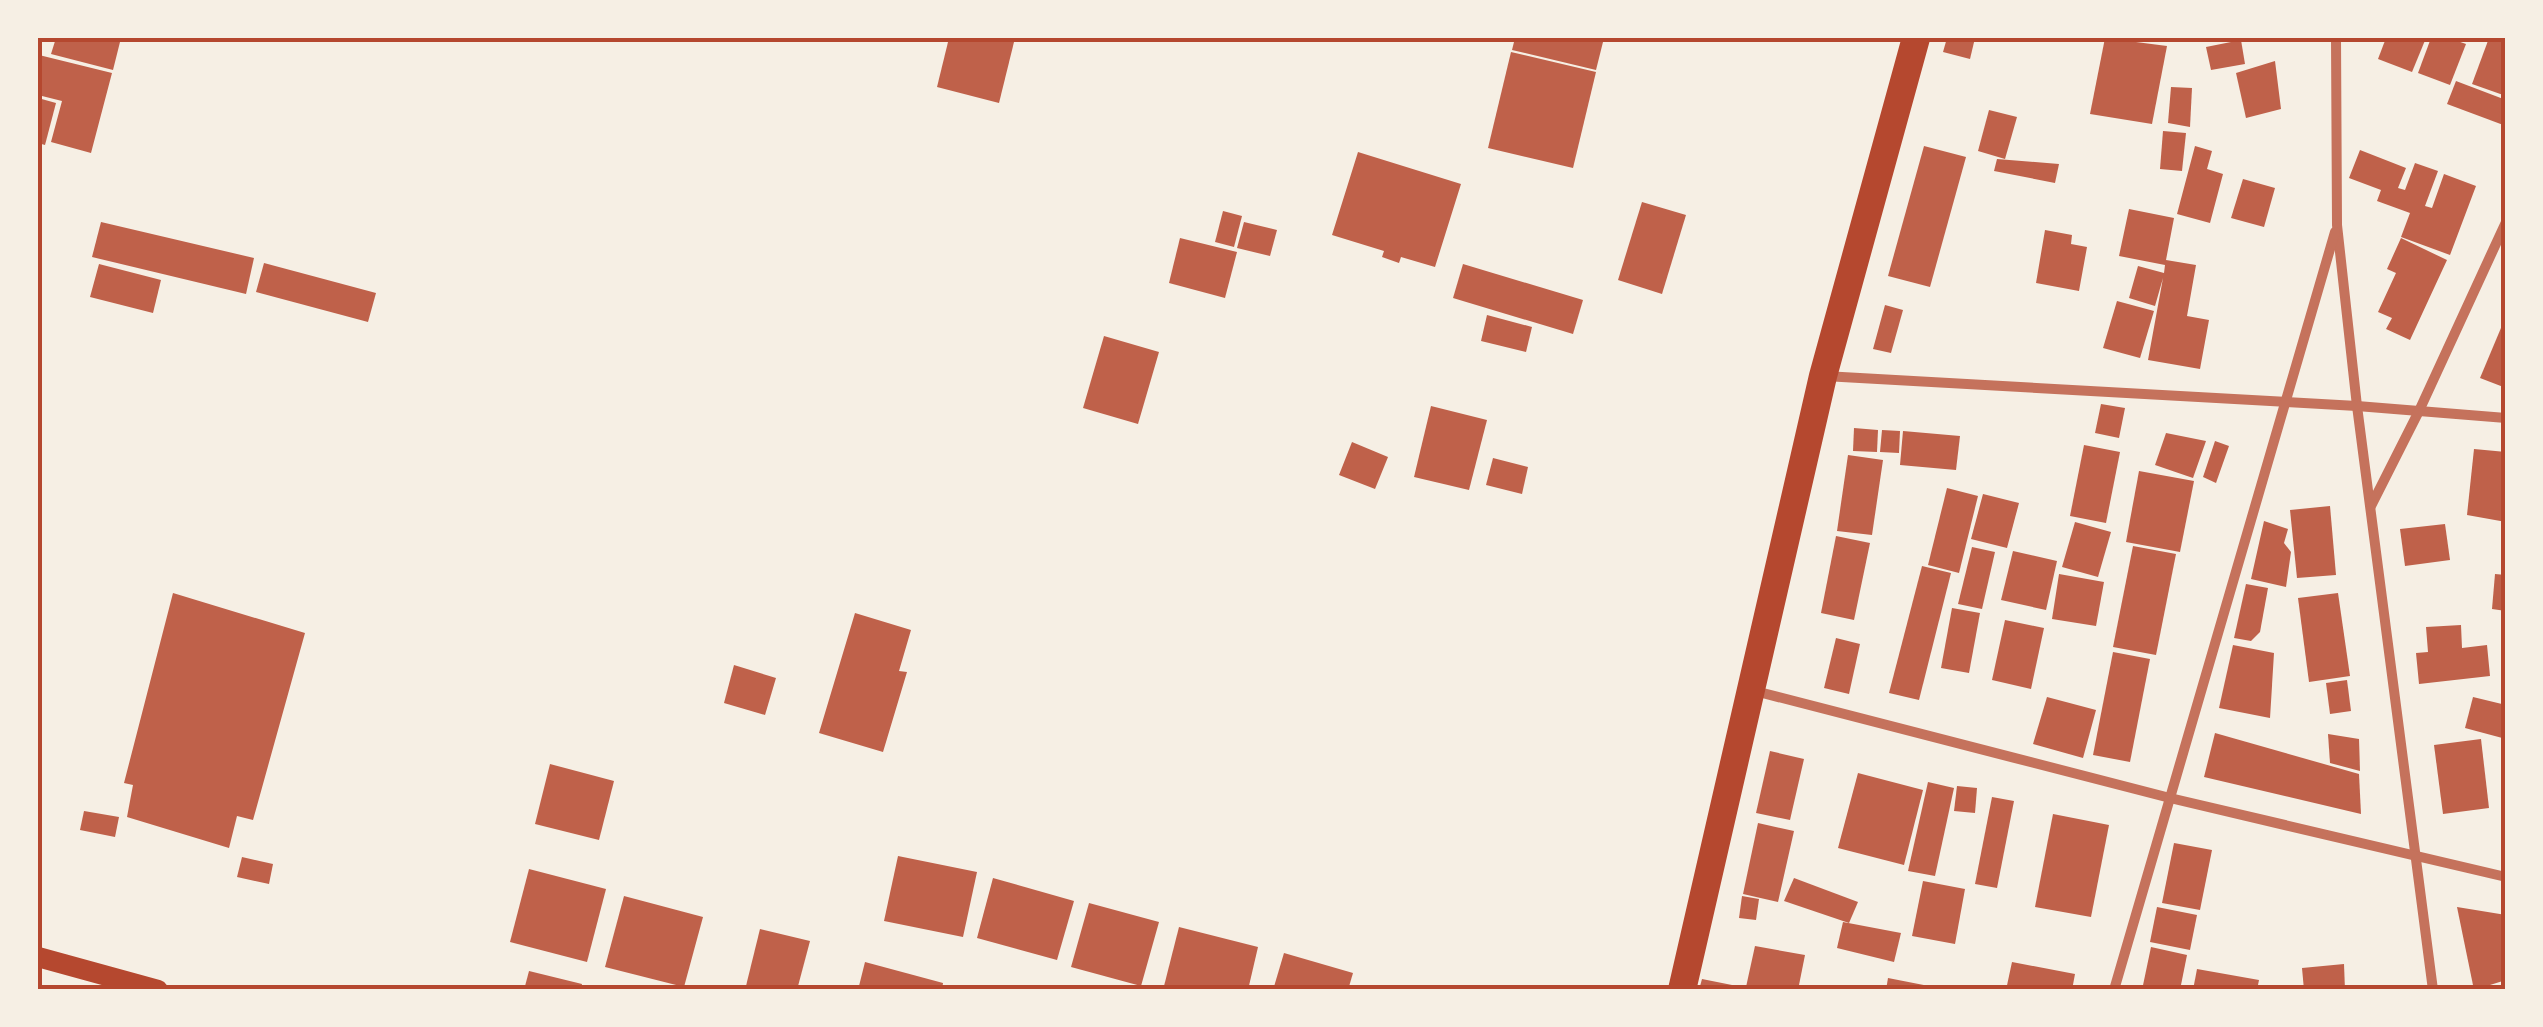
<svg xmlns="http://www.w3.org/2000/svg" width="2543" height="1027" viewBox="0 0 2543 1027" font-family="'Space Grotesk',sans-serif">
<rect width="100%" height="100%" fill="#f6efe4"/>
<!-- building -->
<g fill="#bf614a">
<path d="M56,38H121L113,70L51,54Z"/>
<path d="M949,38H1015L999,103L937,87Z"/>
<path d="M1515,38H1604L1596,70L1512,50Z"/>
<path d="M1947,38H1975L1970,59L1943,52Z"/>
<path d="M2105,38L2167,46L2152,124L2090,114Z"/>
<path d="M2386,38H2426L2412,72L2378,59Z"/>
<path d="M2431,38H2449L2466,44L2450,85L2418,73Z"/>
<path d="M2489,38H2506V96L2472,84Z"/>
<path d="M2241,40L2245,64L2211,70L2206,47Z"/>
<path d="M1511,52L1596,72L1573,168L1488,148Z"/>
<path d="M39,55L112,73L91,153L51,142L62,101L38,95Z"/>
<path d="M2275,61L2281,109L2246,118L2236,73Z"/>
<path d="M2456,81L2506,100V126L2447,104Z"/>
<path d="M2171,87L2192,88L2190,127L2168,123Z"/>
<path d="M38,98L56,103L45,145L38,143Z"/>
<path d="M1989,110L2017,117L2005,159L1978,151Z"/>
<path d="M2163,131L2186,133L2182,171L2160,169Z"/>
<path d="M1924,146L1966,157L1930,287L1888,276Z"/>
<path d="M2195,146L2212,151L2207,169L2223,174L2210,223L2177,214Z"/>
<path d="M2360,150L2406,168L2398,188L2405,190L2415,163L2438,171L2425,206L2432,208L2444,174L2476,186L2450,255L2401,237L2410,213L2377,201L2381,190L2349,178Z"/>
<path d="M1358,152L1461,184L1435,267L1401,257L1399,263L1382,257L1384,251L1332,235Z"/>
<path d="M1997,159L2059,164L2055,183L1994,171Z"/>
<path d="M2243,179L2275,188L2264,227L2231,218Z"/>
<path d="M1642,202L1686,215L1662,294L1618,280Z"/>
<path d="M2129,209L2174,218L2166,260L2196,265L2187,316L2209,320L2200,369L2148,360L2163,278L2155,306L2129,298L2138,266L2164,273L2165,265L2119,256Z"/>
<path d="M1223,211L1242,216L1234,247L1215,242Z"/>
<path d="M101,222L254,258L246,294L92,257Z"/>
<path d="M1244,222L1277,230L1270,256L1237,248Z"/>
<path d="M2045,230L2072,235L2071,244L2087,247L2079,291L2036,283Z"/>
<path d="M1180,238L1237,252L1225,298L1169,283Z"/>
<path d="M2401,238L2447,260L2410,340L2386,329L2392,318L2378,312L2396,273L2387,269Z"/>
<path d="M264,263L376,293L368,322L256,292Z"/>
<path d="M99,264L161,280L153,313L90,297Z"/>
<path d="M1463,264L1583,300L1573,334L1453,298Z"/>
<path d="M2117,301L2154,311L2140,358L2103,348Z"/>
<path d="M1885,305L1903,310L1891,353L1873,349Z"/>
<path d="M1487,315L1532,327L1526,352L1481,341Z"/>
<path d="M2506,316V388L2480,378Z"/>
<path d="M1104,336L1159,352L1138,424L1083,408Z"/>
<path d="M2101,404L2125,408L2119,438L2095,433Z"/>
<path d="M1431,406L1487,420L1469,490L1414,477Z"/>
<path d="M1854,428L1878,430L1877,452L1853,451Z"/>
<path d="M1882,430L1900,431L1899,453L1880,452Z"/>
<path d="M1903,431L1960,436L1956,470L1900,465Z"/>
<path d="M2166,433L2206,441L2193,478L2155,465Z"/>
<path d="M2215,441L2229,446L2216,483L2203,477Z"/>
<path d="M1352,442L1388,457L1375,489L1339,475Z"/>
<path d="M2084,445L2120,452L2106,523L2070,516Z"/>
<path d="M2474,449L2506,452V522L2467,515Z"/>
<path d="M1848,455L1883,460L1872,535L1837,531Z"/>
<path d="M1493,458L1528,467L1522,494L1486,485Z"/>
<path d="M2139,471L2194,481L2180,552L2126,542Z"/>
<path d="M1947,488L1978,496L1959,573L1928,565Z"/>
<path d="M1983,494L2019,503L2007,548L1971,539Z"/>
<path d="M2330,506L2336,575L2297,578L2290,510Z"/>
<path d="M2264,521L2288,529L2284,543L2291,552L2286,587L2251,579Z"/>
<path d="M2075,522L2111,532L2098,577L2062,567Z"/>
<path d="M2445,524L2450,560L2405,566L2400,529Z"/>
<path d="M1836,536L1870,543L1854,620L1821,613Z"/>
<path d="M2133,546L2176,554L2156,655L2113,647Z"/>
<path d="M1972,547L1995,552L1982,609L1958,604Z"/>
<path d="M2013,551L2057,561L2046,610L2001,600Z"/>
<path d="M1922,566L1951,573L1919,700L1889,693Z"/>
<path d="M2059,574L2104,582L2096,626L2052,619Z"/>
<path d="M2495,574L2506,575V611L2492,609Z"/>
<path d="M2246,584L2268,588L2260,632L2251,641L2234,638Z"/>
<path d="M173,593L305,633L253,820L237,816L229,848L127,817L133,785L124,783Z"/>
<path d="M2338,593L2350,676L2309,682L2298,598Z"/>
<path d="M1952,608L1980,613L1969,673L1941,668Z"/>
<path d="M855,613L911,630L899,671L907,672L883,752L819,733Z"/>
<path d="M2005,620L2044,628L2031,689L1992,680Z"/>
<path d="M2461,625L2462,648L2487,645L2490,676L2419,684L2416,653L2428,652L2426,627Z"/>
<path d="M1836,638L1860,644L1849,694L1824,688Z"/>
<path d="M2233,645L2274,653L2270,718L2219,708Z"/>
<path d="M2113,652L2150,659L2130,762L2093,755Z"/>
<path d="M734,665L776,678L765,715L724,703Z"/>
<path d="M2347,680L2351,711L2330,714L2326,683Z"/>
<path d="M2047,697L2096,710L2083,758L2033,744Z"/>
<path d="M2473,697L2506,705V739L2465,728Z"/>
<path d="M2215,733L2359,774L2361,814L2204,777Z"/>
<path d="M2328,734L2359,739L2360,771L2330,763Z"/>
<path d="M2481,739L2489,808L2443,814L2434,745Z"/>
<path d="M1770,751L1804,759L1790,820L1756,813Z"/>
<path d="M550,764L614,781L599,840L535,824Z"/>
<path d="M1858,773L1923,790L1904,865L1838,848Z"/>
<path d="M1928,782L1954,788L1935,876L1908,871Z"/>
<path d="M1957,786L1977,788L1975,813L1954,811Z"/>
<path d="M1992,797L2014,801L1997,888L1975,884Z"/>
<path d="M84,811L119,817L115,837L80,830Z"/>
<path d="M2053,814L2109,825L2091,917L2035,907Z"/>
<path d="M1758,823L1794,831L1778,902L1743,894Z"/>
<path d="M2174,843L2212,850L2200,910L2162,903Z"/>
<path d="M898,856L977,872L963,937L884,921Z"/>
<path d="M242,857L273,864L269,884L237,877Z"/>
<path d="M529,869L606,889L587,962L510,942Z"/>
<path d="M993,878L1074,901L1057,960L977,938Z"/>
<path d="M1794,878L1858,902L1849,923L1784,901Z"/>
<path d="M1923,881L1965,889L1955,944L1912,936Z"/>
<path d="M624,896L703,917L684,987L605,967Z"/>
<path d="M1742,896L1759,899L1756,920L1739,918Z"/>
<path d="M1089,903L1159,922L1141,986L1071,967Z"/>
<path d="M2157,907L2197,915L2190,950L2150,942Z"/>
<path d="M2457,907L2506,915V980L2474,990Z"/>
<path d="M1843,922L1901,933L1894,962L1837,948Z"/>
<path d="M1179,927L1258,947L1248,990H1163Z"/>
<path d="M760,929L810,941L797,990H745Z"/>
<path d="M1755,946L1805,955L1798,990L1746,987Z"/>
<path d="M2151,947L2187,955L2180,990H2142Z"/>
<path d="M1284,953L1353,973L1348,990H1273Z"/>
<path d="M865,962L943,983L942,990H858Z"/>
<path d="M2012,962L2075,974L2072,990H2006Z"/>
<path d="M2344,964L2345,990H2304L2302,968Z"/>
<path d="M2197,969L2259,980L2257,990H2193Z"/>
<path d="M529,971L582,984L581,990H524Z"/>
<path d="M1888,978L1939,988V990H1886Z"/>
<path d="M1702,979L1737,986L1736,990H1699Z"/>
</g>
<g fill="none" stroke-linecap="round" stroke-linejoin="round">
<!-- minor -->
<g stroke="#c5725c" stroke-width="10">
<path d="M2336,38L2337,225L2357,406L2433,990"/>
<path d="M1824,376L2357,406L2506,418"/>
<path d="M2371,506L2419,411L2506,222"/>
<path d="M1751,690L2170,798L2506,877"/>
<path d="M2114,990L2335,232"/>
</g>
<!-- secondary -->
<path stroke="#b5482f" stroke-width="20" d="M38,957L158,990"/>
<!-- trunk -->
<path stroke="#b5482f" stroke-width="28" d="M1682,990L1823,376L1916,38"/>
</g>
<!-- border -->
<rect width="2543" height="1027" fill="none" stroke="#f6efe4" stroke-width="80"/>
<rect x="40" y="40" width="2463" height="947" fill="none" stroke="#b5482f" stroke-width="4"/>
</svg>
